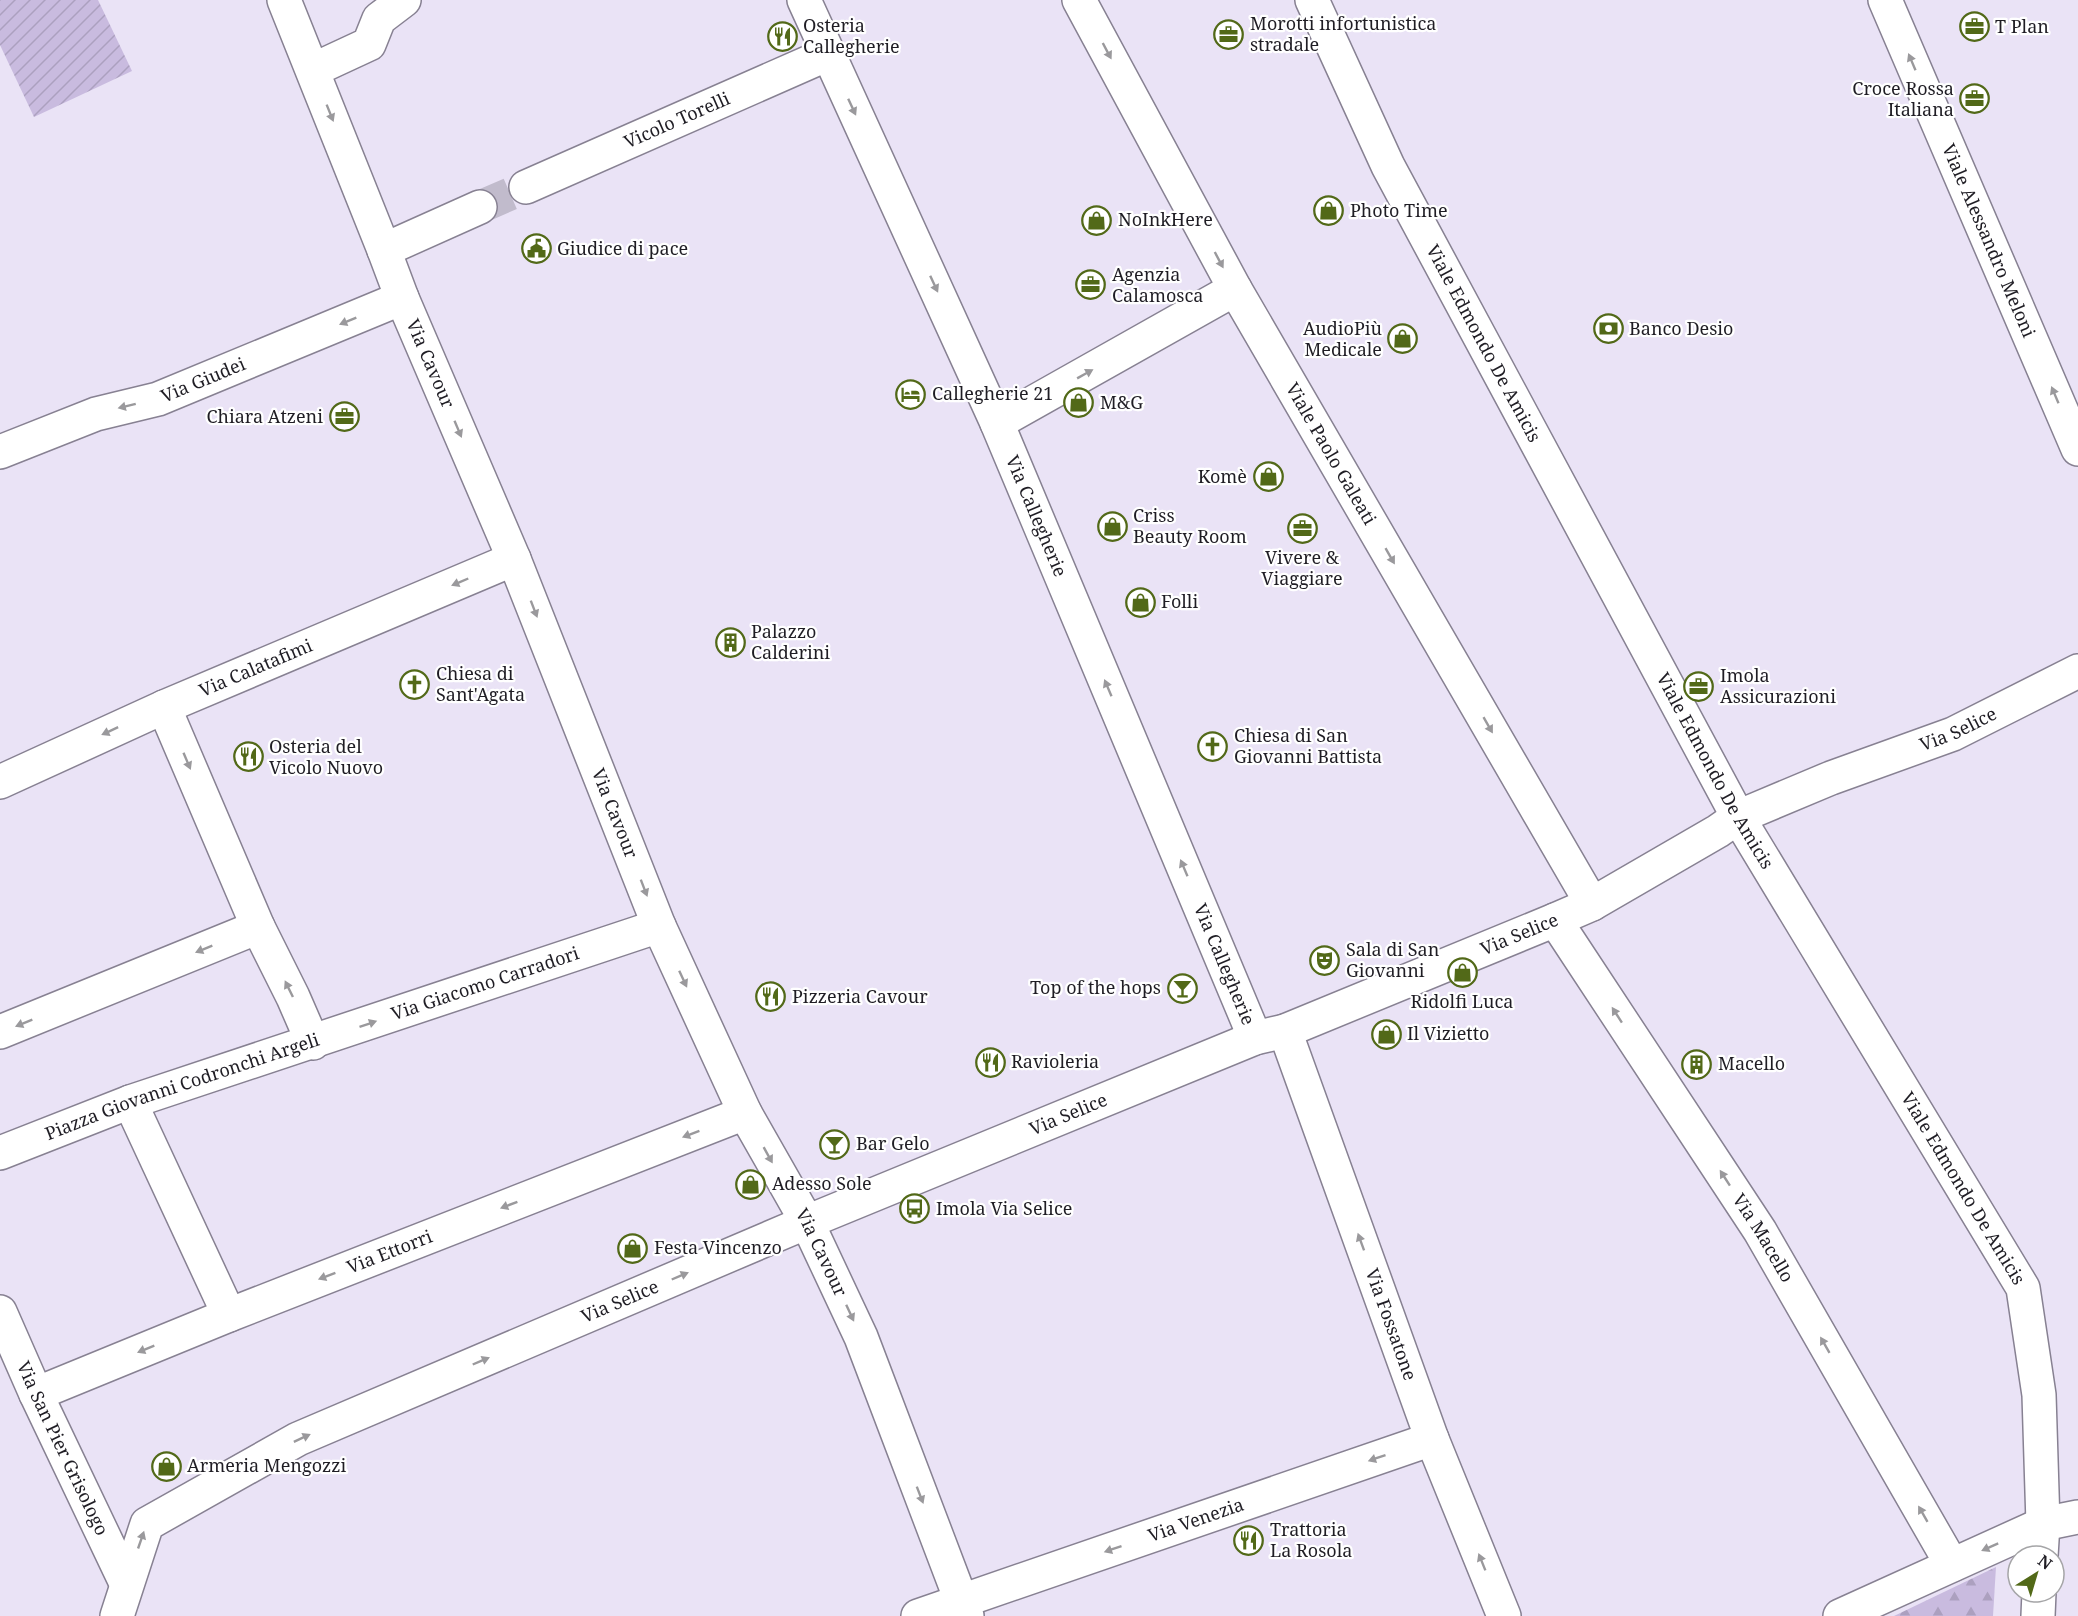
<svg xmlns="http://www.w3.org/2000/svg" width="2078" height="1616" viewBox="0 0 2078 1616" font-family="'Noto Serif',serif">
<defs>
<pattern id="forest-firs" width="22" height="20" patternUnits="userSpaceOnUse" patternTransform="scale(1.5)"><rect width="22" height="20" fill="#c9bbdf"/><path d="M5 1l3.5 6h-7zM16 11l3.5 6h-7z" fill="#aca0bf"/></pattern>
<pattern id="garden-furrows" width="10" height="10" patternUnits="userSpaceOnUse" patternTransform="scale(1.5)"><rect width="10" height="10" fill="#c9bbdf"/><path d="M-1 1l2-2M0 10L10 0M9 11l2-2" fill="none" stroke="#aca0bf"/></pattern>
</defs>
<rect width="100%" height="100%" fill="#eae3f6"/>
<!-- forest -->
<path fill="url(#forest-firs)" d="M1996,1567L1993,1616H1894Z"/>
<!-- garden -->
<path fill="url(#garden-furrows)" d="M0,0H98L132,71L34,117L0,45Z"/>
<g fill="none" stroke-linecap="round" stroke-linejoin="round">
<!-- pedestrian-tunnel -->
<path stroke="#c1bbcc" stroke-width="33" stroke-dasharray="33 16" stroke-linecap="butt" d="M480,207L526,187"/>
<defs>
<g id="pedestrian">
<path d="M313,70L369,44L379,19L404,0"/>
<path id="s1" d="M526,187L828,54"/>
<path d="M384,250L480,207"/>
<path d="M130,1102L229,1315"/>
</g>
<g id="minor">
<path id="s2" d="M284,0L384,250L402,298L514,559L659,926L745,1113L807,1222L861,1337L967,1616"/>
<path id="s3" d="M804,0L997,423L1255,1038"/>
<path id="s4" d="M1079,0L1235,289L1592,904"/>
<path id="s5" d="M1885,0L2078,449"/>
<path d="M997,423L1235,289"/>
<path id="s6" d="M0,452L96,414L158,399L402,298"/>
<path d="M164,707L258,927L293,997L313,1043"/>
<path id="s7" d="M0,782L164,707L514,559"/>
<path id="s8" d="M1555,920L1760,1231L1952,1565"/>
<path id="s9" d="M1285,1031L1432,1439L1504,1616"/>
<path d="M0,1032L258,927"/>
<path id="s10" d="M0,1153L130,1102L659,926"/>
<path id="s11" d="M0,1312L36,1394L126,1583"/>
<path id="s12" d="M36,1394L229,1315L745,1113"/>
<path id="s13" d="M117,1616L147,1524L298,1439L807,1222L1255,1038L1285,1031L1555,920L1592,904L1718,831L1738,817"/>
<path id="s14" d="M918,1616L1432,1439"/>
<path d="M1840,1616L2043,1524L2078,1517"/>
</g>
<g id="tertiary">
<path id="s15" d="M1312,0L1388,166L1738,817L2023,1288L2039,1395L2043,1524L2041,1556"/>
<path id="s16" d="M1738,817L1831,778L1953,734L2078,671"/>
<path d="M2038,1616L2039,1592"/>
</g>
</defs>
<!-- pedestrian casing -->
<use href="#pedestrian" stroke="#878192" stroke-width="36"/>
<!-- minor casing -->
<use href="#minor" stroke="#878192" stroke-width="36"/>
<!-- tertiary casing -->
<use href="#tertiary" stroke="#878192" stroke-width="36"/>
<!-- pedestrian -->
<use href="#pedestrian" stroke="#fff" stroke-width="33"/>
<!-- minor -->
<use href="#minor" stroke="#fff" stroke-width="33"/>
<!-- tertiary -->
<use href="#tertiary" stroke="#fff" stroke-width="33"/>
</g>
<!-- one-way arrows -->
<defs><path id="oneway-solid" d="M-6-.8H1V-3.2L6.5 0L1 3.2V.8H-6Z" transform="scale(1.5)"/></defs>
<g fill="#9a999c">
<use href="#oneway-solid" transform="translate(1107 51) rotate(62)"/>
<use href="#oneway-solid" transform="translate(1912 62) rotate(-113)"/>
<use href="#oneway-solid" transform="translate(852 107) rotate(65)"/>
<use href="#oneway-solid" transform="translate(330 113) rotate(68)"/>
<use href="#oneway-solid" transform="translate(1219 260) rotate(62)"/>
<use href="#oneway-solid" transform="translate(934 284) rotate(65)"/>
<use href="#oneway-solid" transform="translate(348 321) rotate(158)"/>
<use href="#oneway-solid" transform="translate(1085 374) rotate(-29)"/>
<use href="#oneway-solid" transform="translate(2055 395) rotate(-113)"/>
<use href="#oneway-solid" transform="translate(127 406) rotate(166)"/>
<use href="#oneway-solid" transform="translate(458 429) rotate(67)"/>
<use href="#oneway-solid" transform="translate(1390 556) rotate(60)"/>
<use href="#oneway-solid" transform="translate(460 582) rotate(157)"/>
<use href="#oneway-solid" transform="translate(534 609) rotate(69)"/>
<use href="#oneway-solid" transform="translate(1108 688) rotate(-113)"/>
<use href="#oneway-solid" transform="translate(1488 725) rotate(60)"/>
<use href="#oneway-solid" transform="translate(110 731) rotate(155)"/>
<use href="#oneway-solid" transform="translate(187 761) rotate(67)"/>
<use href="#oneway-solid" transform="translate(1184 868) rotate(-113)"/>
<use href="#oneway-solid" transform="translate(644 888) rotate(69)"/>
<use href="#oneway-solid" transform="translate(204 949) rotate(158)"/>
<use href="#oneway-solid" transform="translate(683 979) rotate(65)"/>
<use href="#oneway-solid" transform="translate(289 989) rotate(-116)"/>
<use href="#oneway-solid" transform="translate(1617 1015) rotate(-123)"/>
<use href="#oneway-solid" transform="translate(24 1023) rotate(158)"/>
<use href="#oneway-solid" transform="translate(368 1024) rotate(-19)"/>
<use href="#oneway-solid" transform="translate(691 1134) rotate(159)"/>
<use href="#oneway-solid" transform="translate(768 1155) rotate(61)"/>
<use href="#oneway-solid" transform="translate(1725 1178) rotate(-123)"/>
<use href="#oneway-solid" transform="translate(509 1205) rotate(159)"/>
<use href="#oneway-solid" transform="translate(1361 1242) rotate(-110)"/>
<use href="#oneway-solid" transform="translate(327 1276) rotate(159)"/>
<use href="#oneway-solid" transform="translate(680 1276) rotate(-23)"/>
<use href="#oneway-solid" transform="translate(850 1313) rotate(65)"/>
<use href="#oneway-solid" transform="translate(1825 1345) rotate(-120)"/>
<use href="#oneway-solid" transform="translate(146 1349) rotate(158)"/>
<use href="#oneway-solid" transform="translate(481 1361) rotate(-23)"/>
<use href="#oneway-solid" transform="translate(302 1438) rotate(-25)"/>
<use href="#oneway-solid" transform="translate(1377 1458) rotate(161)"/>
<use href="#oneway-solid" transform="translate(920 1495) rotate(69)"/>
<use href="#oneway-solid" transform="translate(1923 1514) rotate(-120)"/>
<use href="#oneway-solid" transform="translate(141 1540) rotate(-71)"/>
<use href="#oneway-solid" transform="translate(1990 1547) rotate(156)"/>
<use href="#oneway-solid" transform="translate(1113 1549) rotate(161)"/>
<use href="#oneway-solid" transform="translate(1482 1562) rotate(-112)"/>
</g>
<!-- icons -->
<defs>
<symbol id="office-ring" viewBox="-11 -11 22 22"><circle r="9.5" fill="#fff" stroke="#526918" stroke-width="1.5"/><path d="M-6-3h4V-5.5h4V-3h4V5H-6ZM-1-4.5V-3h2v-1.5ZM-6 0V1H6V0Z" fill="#526918"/></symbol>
<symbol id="restaurant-ring" viewBox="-11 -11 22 22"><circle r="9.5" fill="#fff" stroke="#526918" stroke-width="1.5"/><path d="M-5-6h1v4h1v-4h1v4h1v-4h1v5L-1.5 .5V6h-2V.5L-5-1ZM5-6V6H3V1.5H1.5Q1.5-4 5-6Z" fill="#526918"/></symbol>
<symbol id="shop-ring" viewBox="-11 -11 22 22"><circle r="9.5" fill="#fff" stroke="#526918" stroke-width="1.5"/><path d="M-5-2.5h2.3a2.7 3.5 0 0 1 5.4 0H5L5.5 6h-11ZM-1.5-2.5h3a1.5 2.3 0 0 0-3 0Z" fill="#526918"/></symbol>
<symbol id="civic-ring" viewBox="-11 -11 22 22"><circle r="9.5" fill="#fff" stroke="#526918" stroke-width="1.5"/><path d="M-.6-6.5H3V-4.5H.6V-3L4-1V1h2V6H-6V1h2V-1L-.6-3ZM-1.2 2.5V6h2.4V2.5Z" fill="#526918"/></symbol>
<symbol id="bank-ring" viewBox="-11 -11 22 22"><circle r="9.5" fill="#fff" stroke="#526918" stroke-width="1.5"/><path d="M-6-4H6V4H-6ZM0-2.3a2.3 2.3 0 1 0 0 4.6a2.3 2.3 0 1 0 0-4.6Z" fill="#526918"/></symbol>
<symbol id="hotel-ring" viewBox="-11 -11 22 22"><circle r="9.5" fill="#fff" stroke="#526918" stroke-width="1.5"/><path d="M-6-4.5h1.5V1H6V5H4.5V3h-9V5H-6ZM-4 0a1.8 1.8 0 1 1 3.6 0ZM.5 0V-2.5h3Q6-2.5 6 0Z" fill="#526918"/></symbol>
<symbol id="building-ring" viewBox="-11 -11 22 22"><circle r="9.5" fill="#fff" stroke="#526918" stroke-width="1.5"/><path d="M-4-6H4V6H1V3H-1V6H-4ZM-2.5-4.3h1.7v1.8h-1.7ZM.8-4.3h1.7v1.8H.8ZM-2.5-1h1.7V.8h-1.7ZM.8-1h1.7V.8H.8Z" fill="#526918"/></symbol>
<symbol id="church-ring" viewBox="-11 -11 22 22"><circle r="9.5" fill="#fff" stroke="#526918" stroke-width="1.5"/><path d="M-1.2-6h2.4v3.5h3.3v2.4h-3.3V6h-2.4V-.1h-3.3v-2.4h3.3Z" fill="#526918"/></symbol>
<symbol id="theatre-ring" viewBox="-11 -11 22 22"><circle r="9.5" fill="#fff" stroke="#526918" stroke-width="1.5"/><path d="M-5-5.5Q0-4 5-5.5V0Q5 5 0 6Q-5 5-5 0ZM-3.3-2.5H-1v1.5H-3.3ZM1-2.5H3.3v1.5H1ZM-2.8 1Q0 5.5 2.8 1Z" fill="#526918"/></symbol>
<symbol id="bar-ring" viewBox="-11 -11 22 22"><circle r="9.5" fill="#fff" stroke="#526918" stroke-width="1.5"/><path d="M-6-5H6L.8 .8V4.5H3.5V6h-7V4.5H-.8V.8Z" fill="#526918"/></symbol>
<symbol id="bus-ring" viewBox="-11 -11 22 22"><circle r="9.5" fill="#fff" stroke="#526918" stroke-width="1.5"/><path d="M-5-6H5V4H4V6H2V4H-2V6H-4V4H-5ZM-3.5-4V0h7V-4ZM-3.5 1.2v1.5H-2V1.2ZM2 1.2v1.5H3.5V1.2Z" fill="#526918"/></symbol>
</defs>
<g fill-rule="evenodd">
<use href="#office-ring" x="1958" y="10" width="33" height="33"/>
<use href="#office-ring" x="1212" y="18" width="33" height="33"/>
<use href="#restaurant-ring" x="766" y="20" width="33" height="33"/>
<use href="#office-ring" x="1958" y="82" width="33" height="33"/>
<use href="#shop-ring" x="1312" y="194" width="33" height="33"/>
<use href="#shop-ring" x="1080" y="204" width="33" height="33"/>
<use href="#civic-ring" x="520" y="232" width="33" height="33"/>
<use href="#office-ring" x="1074" y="268" width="33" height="33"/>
<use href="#bank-ring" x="1592" y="312" width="33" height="33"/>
<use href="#shop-ring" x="1386" y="322" width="33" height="33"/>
<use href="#hotel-ring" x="894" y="378" width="33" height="33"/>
<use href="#shop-ring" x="1062" y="386" width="33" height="33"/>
<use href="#office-ring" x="328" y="400" width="33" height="33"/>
<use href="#shop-ring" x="1252" y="460" width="33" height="33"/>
<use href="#shop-ring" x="1096" y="510" width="33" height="33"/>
<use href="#office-ring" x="1286" y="512" width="33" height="33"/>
<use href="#shop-ring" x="1124" y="586" width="33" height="33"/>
<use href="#building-ring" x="714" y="626" width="33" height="33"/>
<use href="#church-ring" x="398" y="668" width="33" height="33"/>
<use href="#office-ring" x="1682" y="670" width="33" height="33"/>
<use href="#church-ring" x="1196" y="730" width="33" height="33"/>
<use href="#restaurant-ring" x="232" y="740" width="33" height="33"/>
<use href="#theatre-ring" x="1308" y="944" width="33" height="33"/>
<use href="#shop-ring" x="1446" y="956" width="33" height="33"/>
<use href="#bar-ring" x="1166" y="972" width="33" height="33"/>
<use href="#restaurant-ring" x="754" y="980" width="33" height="33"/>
<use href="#shop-ring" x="1370" y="1018" width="33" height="33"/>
<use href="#restaurant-ring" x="974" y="1046" width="33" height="33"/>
<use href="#building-ring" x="1680" y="1048" width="33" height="33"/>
<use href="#bar-ring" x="818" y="1128" width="33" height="33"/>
<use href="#shop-ring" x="734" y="1168" width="33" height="33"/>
<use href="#bus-ring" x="898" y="1192" width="33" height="33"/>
<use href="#shop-ring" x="616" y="1232" width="33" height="33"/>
<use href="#shop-ring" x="150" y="1450" width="33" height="33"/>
<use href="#restaurant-ring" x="1232" y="1524" width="33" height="33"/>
</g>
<g text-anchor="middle" stroke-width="4.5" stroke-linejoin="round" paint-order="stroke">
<!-- poi labels -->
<g font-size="18" fill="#1f1d24" stroke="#fff" text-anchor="start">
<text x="1250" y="30">Morotti infortunistica<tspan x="1250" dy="21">stradale</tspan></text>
<text x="803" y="32">Osteria<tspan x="803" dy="21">Callegherie</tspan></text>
<text x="1995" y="33">T Plan</text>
<text x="1954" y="95" text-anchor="end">Croce Rossa<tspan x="1954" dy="21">Italiana</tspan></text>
<text x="1350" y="217">Photo Time</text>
<text x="1118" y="226">NoInkHere</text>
<text x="557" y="255">Giudice di pace</text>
<text x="1112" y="281">Agenzia<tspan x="1112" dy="21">Calamosca</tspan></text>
<text x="1382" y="335" text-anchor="end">AudioPiù<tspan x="1382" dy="21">Medicale</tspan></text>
<text x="1629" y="335">Banco Desio</text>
<text x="932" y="400">Callegherie 21</text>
<text x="1100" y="409">M&amp;G</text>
<text x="323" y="423" text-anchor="end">Chiara Atzeni</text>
<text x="1247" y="483" text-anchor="end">Komè</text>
<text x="1133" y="522">Criss<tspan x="1133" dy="21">Beauty Room</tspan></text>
<text x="1302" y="564" text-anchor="middle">Vivere &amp;<tspan x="1302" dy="21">Viaggiare</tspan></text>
<text x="1161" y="608">Folli</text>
<text x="751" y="638">Palazzo<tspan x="751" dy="21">Calderini</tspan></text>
<text x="436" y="680">Chiesa di<tspan x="436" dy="21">Sant'Agata</tspan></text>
<text x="1720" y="682">Imola<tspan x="1720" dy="21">Assicurazioni</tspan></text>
<text x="1234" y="742">Chiesa di San<tspan x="1234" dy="21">Giovanni Battista</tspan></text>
<text x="269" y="753">Osteria del<tspan x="269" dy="21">Vicolo Nuovo</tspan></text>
<text x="1346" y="956">Sala di San<tspan x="1346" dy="21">Giovanni</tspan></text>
<text x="1161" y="994" text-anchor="end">Top of the hops</text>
<text x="792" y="1003">Pizzeria Cavour</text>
<text x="1462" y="1008" text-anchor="middle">Ridolfi Luca</text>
<text x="1407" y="1040">Il Vizietto</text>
<text x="1011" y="1068">Ravioleria</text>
<text x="1718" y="1070">Macello</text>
<text x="856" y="1150">Bar Gelo</text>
<text x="772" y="1190">Adesso Sole</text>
<text x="936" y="1215">Imola Via Selice</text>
<text x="654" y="1254">Festa Vincenzo</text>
<text x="187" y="1472">Armeria Mengozzi</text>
<text x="1270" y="1536">Trattoria<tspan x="1270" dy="21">La Rosola</tspan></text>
</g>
<!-- street labels -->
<g font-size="18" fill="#1f1d24" stroke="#fff">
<text dy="6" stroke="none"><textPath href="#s1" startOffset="165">Vicolo Torelli</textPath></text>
<text dy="6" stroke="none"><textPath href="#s5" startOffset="262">Viale Alessandro Meloni</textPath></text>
<text dy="6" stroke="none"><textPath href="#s15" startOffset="384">Viale Edmondo De Amicis</textPath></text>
<text dy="6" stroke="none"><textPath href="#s2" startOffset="392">Via Cavour</textPath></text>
<text dy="6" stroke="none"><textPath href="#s6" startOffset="216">Via Giudei</textPath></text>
<text dy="6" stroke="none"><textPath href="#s4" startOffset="519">Viale Paolo Galeati</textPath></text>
<text dy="6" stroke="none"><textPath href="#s3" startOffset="566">Via Callegherie</textPath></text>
<text dy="6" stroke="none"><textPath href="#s7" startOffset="280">Via Calatafimi</textPath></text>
<text dy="6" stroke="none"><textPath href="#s16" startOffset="237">Via Selice</textPath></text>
<text dy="6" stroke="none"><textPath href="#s15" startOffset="870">Viale Edmondo De Amicis</textPath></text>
<text dy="6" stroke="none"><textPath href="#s2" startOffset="878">Via Cavour</textPath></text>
<text dy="6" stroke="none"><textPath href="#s13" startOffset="1592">Via Selice</textPath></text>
<text dy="6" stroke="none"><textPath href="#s3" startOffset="1052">Via Callegherie</textPath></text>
<text dy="6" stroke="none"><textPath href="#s10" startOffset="514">Via Giacomo Carradori</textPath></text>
<text dy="6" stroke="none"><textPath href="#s10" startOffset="194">Piazza Giovanni Codronchi Argeli</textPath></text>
<text dy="6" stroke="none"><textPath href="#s13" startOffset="1106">Via Selice</textPath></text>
<text dy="6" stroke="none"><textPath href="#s15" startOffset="1356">Viale Edmondo De Amicis</textPath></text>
<text dy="6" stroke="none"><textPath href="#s8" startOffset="380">Via Macello</textPath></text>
<text dy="6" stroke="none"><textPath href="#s12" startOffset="381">Via Ettorri</textPath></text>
<text dy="6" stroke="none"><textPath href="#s2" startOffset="1364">Via Cavour</textPath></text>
<text dy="6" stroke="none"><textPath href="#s13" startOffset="620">Via Selice</textPath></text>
<text dy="6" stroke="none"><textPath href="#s9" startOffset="312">Via Fossatone</textPath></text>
<text dy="6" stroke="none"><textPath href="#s11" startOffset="150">Via San Pier Grisologo</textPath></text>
<text dy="6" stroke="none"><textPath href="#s14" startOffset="294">Via Venezia</textPath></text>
</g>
</g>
<!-- north arrow -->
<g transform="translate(2036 1574) rotate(37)"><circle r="28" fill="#ffffff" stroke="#a5a5a7" stroke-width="1.5"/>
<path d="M0-4.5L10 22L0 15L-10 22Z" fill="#526918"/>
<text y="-9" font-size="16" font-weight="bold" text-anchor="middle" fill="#1f1d24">N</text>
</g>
</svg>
